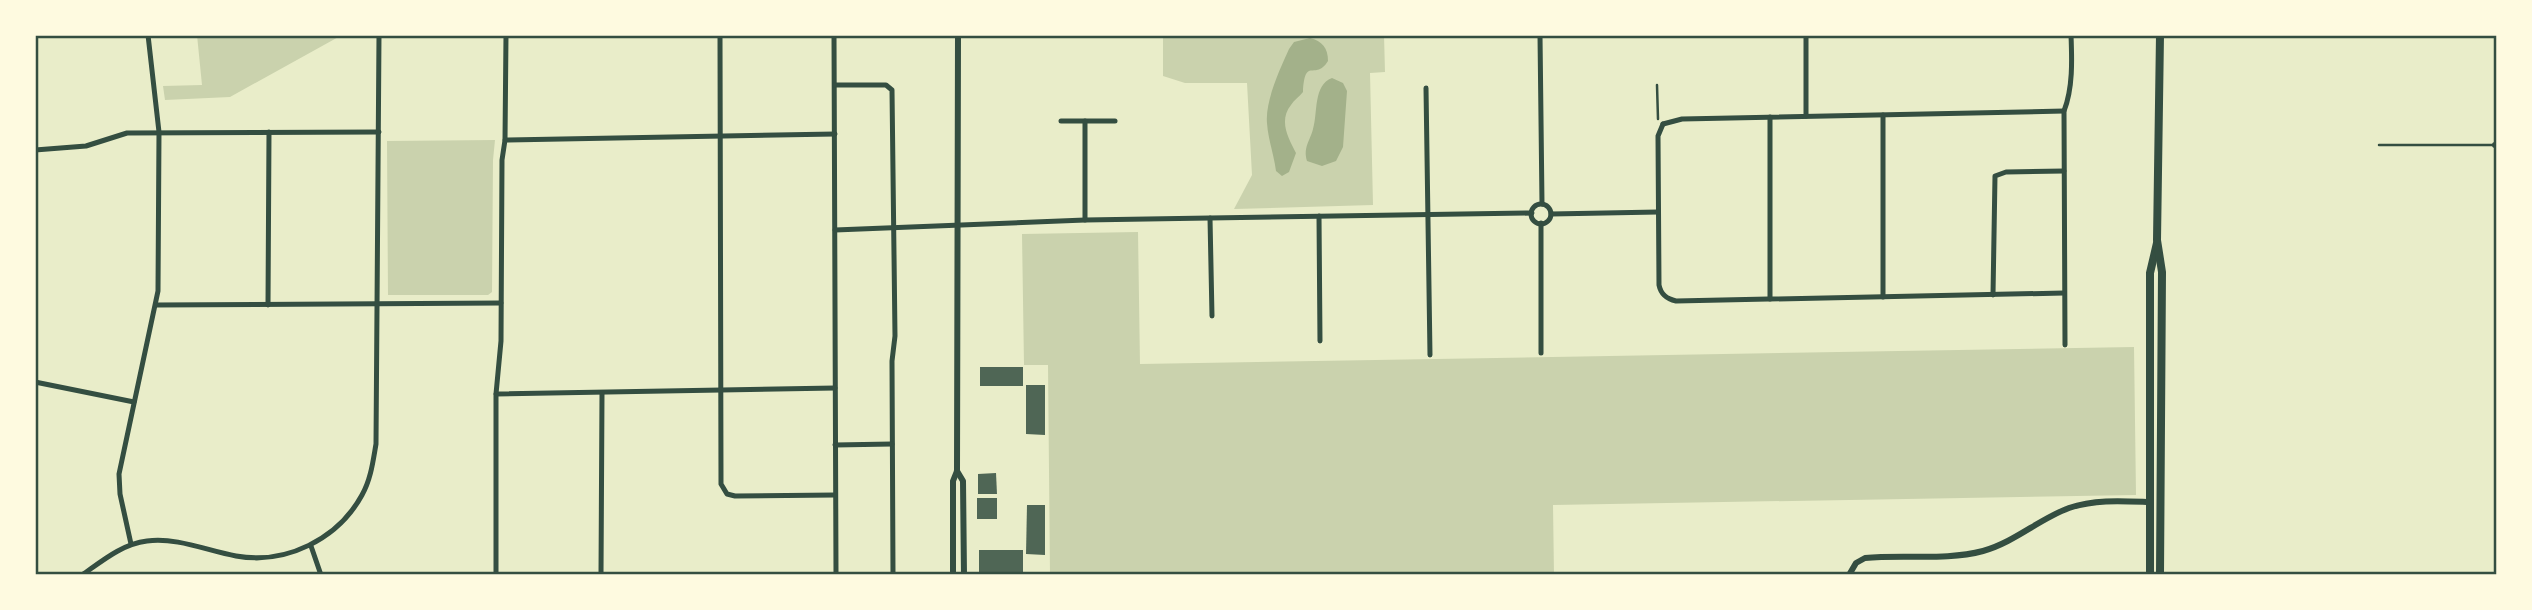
<svg xmlns="http://www.w3.org/2000/svg" width="2532" height="610" viewBox="0 0 2532 610" font-family="'IBM Plex Serif',serif">
<rect width="100%" height="100%" fill="#e9edc9"/>
<!-- green -->
<g fill="#cad2ad">
<path d="M197,35H342L230,97L165,100L163,86L202,85Z"/>
<path d="M1163,35H1384L1385,72L1370,73L1373,205L1234,209L1252,175L1247,83H1185L1163,76Z"/>
<path d="M495,140L493,160L492,292L488,295H388L387,141Z"/>
<path d="M1138,232L1140,364L2134,347L2136,495L1553,505L1554,575H1050L1048,365H1024L1022,234Z"/>
</g>
<!-- water -->
<g fill="#a3b18a">
<path d="M1310,38C1322,41 1328,48 1328,61C1315,82 1305,55 1303,92C1299,97 1294,100 1291,105C1278,121 1289,139 1296,153L1289,172L1282,176L1276,171C1274,155 1268,139 1267,123C1265,101 1280,69 1289,49L1294,42Z"/>
<path d="M1332,78L1343,83L1347,91L1343,147L1336,161L1322,166L1307,161C1303,147 1310,141 1313,129C1318,113 1313,85 1332,78Z"/>
</g>
<!-- building -->
<g fill="#4f6655">
<rect x="980" y="367" width="43" height="19"/>
<path d="M1026,385H1045V435L1026,434Z"/>
<path d="M996,473L997,494H978V474Z"/>
<rect x="977" y="498" width="20" height="21"/>
<path d="M1027,505H1045V555L1026,554Z"/>
<rect x="979" y="550" width="44" height="22"/>
</g>
<g fill="none" stroke-linecap="round" stroke-linejoin="round">
<!-- service -->
<g stroke="#344e41" stroke-width="2.5">
<path d="M1657,85L1658,119"/>
<path d="M2379,145H2495"/>
</g>
<!-- minor -->
<g stroke="#344e41" stroke-width="5">
<path d="M720,35L721,484L727,494L735,496L835,495"/>
<path d="M834,35L836,575"/>
<path d="M1540,35L1542,204"/>
<path d="M1806,35V116"/>
<path d="M835,85H886L892,90L895,336L892,361L893,575"/>
<path d="M1426,88L1430,355"/>
<path d="M1883,115V297"/>
<path d="M1061,121H1115"/>
<path d="M1085,121V220"/>
<path d="M1663,124L1658,136L1659,285C1661,295 1667,299 1676,301L2064,293"/>
<path d="M1663,124L1682,119L2064,111"/>
<path d="M505,140L835,134"/>
<path d="M35,150L86,146L127,133L379,132"/>
<circle cx="1541" cy="214" r="10"/>
<path d="M1551,214L1658,212"/>
<path d="M1319,216L1320,341"/>
<path d="M1210,218L1212,316"/>
<path d="M1541,223V353"/>
<path d="M835,230L1085,220L1532,213"/>
<path d="M1993,295L1995,176L2006,172L2064,171"/>
<path d="M1770,299V117"/>
<path d="M156,305L501,303"/>
<path d="M268,305L269,132"/>
<path d="M2065,345L2064,111C2073,88 2072,60 2071,35"/>
<path d="M35,382L134,402"/>
<path d="M496,394L835,388"/>
<path d="M835,445L892,444"/>
<path d="M131,544L120,494L119,474L158,291L159,132L148,35"/>
<path d="M311,546L321,575"/>
<path d="M82,575C102,561 122,544 147,541C177,537 208,551 236,556C286,565 338,539 362,495C371,479 373,461 376,444L379,35"/>
<path d="M496,575V394L501,341L502,160L505,140L506,35"/>
<path d="M601,575L602,393"/>
</g>
<!-- tertiary -->
<g stroke="#344e41" stroke-width="6">
<path d="M2495,145H2497"/>
<path d="M957,471L963,481L964,575"/>
<path d="M953,575V481L957,471L958,35"/>
<path d="M1849,575L1856,563L1865,558C1904,554 1945,561 1983,551C2015,542 2039,519 2069,508C2095,499 2123,501 2149,502"/>
</g>
<!-- primary -->
<g stroke="#344e41" stroke-width="8">
<path d="M2150,575V273L2157,243"/>
<path d="M2160,575L2162,272L2157,240L2160,35"/>
</g>
</g>
<!-- border -->
<rect width="2532" height="610" fill="none" stroke="#fefae0" stroke-width="74"/>
<rect x="37" y="37" width="2458" height="536" fill="none" stroke="#344e41" stroke-width="2.5"/>
</svg>
